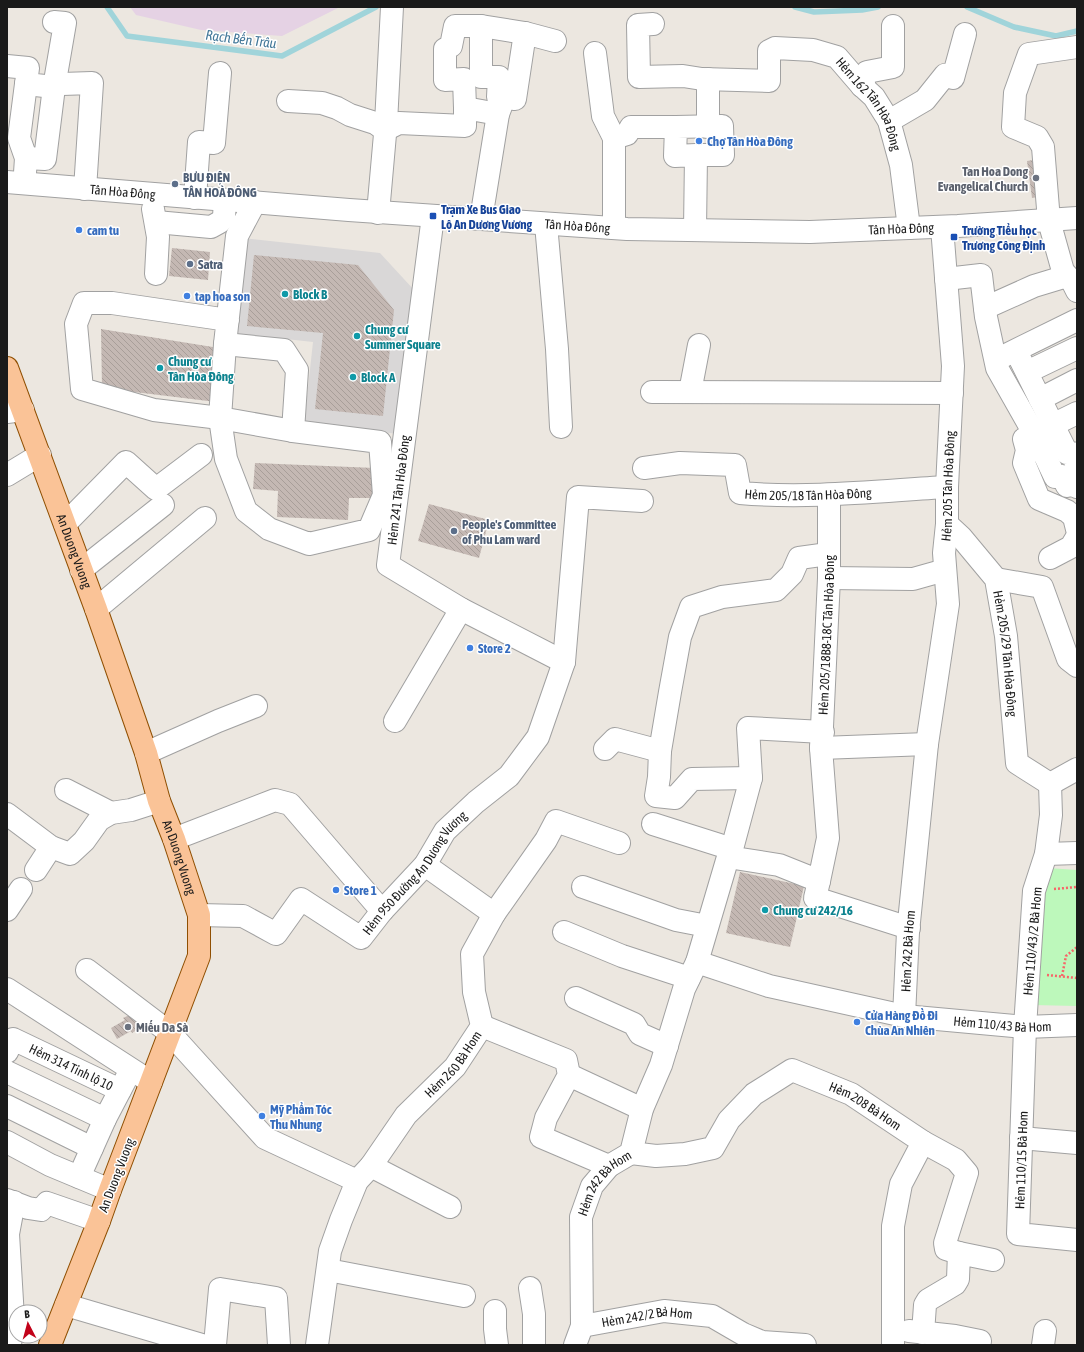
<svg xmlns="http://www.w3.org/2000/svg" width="1084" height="1352" viewBox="0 0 1084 1352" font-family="'Asap Condensed',sans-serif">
<defs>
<pattern id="building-back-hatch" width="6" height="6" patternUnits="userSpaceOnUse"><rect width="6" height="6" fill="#c4b8b3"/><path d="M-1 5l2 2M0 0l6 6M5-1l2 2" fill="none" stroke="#a89e99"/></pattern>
</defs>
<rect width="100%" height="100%" fill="#ece7e0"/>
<!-- residential -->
<path fill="#d9d7d7" d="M243,238L380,253L415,291L399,434L304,424L313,342L232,333Z"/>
<!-- industrial -->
<path fill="#e5d2e4" d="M130,7H340L282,36L201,30L136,15Z"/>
<!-- park -->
<path fill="#bdf8bb" d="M1048,868L1077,870V1006L1032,1005Z"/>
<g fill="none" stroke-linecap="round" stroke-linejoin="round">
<!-- stream -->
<g stroke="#a0d4da" stroke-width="5.5">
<path d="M107,7L127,36L282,56L376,7"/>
<path d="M795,7L814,12L862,10L878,7"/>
<path d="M967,7L1014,27L1056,36L1077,31"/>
</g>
</g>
<!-- building -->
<g fill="url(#building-back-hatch)">
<path d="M1039,159L1044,196L1032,198L1027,161Z"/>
<path d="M172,248L210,252L208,280L169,276Z"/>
<path d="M254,255L358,265L394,310L383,416L315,409L323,333L247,326Z"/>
<path d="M101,329L219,348L216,402L102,388Z"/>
<path d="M255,463L375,468L374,498H349L348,520L277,517L278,491L253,489Z"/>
<path d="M429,504L489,520L479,558L418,541Z"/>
<path d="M740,872L804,886L790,947L726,933Z"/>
<path d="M136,1012L145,1025L132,1033L131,1031L117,1039L111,1028L125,1020L123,1018Z"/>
</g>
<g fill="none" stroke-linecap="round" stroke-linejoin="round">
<defs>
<g id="minor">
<path id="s1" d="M653,24L638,25L639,77L683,76L702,79L769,81V51L775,48L813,50L837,57L862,86L874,97L889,121L901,165L909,228"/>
<path d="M481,26V77H499L498,97L515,99L525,33L555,41"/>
<path d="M1077,47L1029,54L1015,93L1013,127L1037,137L1043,147L1049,221L1063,271L1073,283L1077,291"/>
<path d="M595,53L603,116L614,138V228"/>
<path d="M7,66L28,68L26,84L54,87L62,84L92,83L85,189"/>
<path d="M862,86L867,72L893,67V26"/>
<path d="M288,101L322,103L337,108L350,115L375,123L385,130L399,123L465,126V108L498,114"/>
<path d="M465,108L464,79L445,80V49L451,46L455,26H481L525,33"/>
<path d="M889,121L925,100L945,75L953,78L965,34"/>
<path d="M708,127V79"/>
<path d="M614,138L627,134L631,127H676"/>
<path d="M26,158L45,159L54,87L65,23L54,22"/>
<path d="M25,173L26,158L19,138L26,84"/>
<path id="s2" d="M7,182L349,210L627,229L810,232L958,226L1077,218"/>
<path d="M195,198L199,142L214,143L220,73"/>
<path d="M153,209L158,237L156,274"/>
<path d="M378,213L386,123L392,7"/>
<path d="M433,216L388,565L461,609L564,662"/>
<path d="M481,219L498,114L503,101"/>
<path d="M156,222L211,227L220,222L224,217L225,200"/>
<path d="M546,224L557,349L561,427"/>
<path d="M695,230L696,155H723L722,126L676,127L675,156L696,155"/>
<path d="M946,279L981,275L986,317L997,368L1036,437L1055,477L1062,476L1067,486L1075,483L1077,487"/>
<path d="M985,308L1034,286L1067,276"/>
<path d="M228,320L112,303H84L76,324L82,389L154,410L220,418L293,431L380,442L384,495L369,530L309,544L269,529L246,511L226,459L220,418L225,344L237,236L255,202"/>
<path d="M225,344L284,350L297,370L293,431"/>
<path d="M1016,351L1067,453H1072L1077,466"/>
<path d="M1002,357L1077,320"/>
<path d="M1027,372L1077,348"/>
<path d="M652,392L952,393"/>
<path d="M690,392L699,345"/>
<path d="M1040,399L1077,380"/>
<path d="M7,412L23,410"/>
<path d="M1077,413L1024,439L1027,450L1024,463L1039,499L1067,511L1074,517L1077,529"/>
<path id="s3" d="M644,468L680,463L735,465L740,493C809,499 878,491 947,487"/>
<path d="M7,475L40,455"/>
<path d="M65,524L126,462L156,489L201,455"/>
<path id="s4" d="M947,524L961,537L996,579L1006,636L1017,763L1050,784"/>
<path d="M1050,558L1071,547L1077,537"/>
<path d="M81,570L163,505"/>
<path d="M829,578L913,579L945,570"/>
<path d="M996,579L1042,587L1068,659L1077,666"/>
<path d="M96,609L205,518"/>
<path d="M395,721L461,609"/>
<path d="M821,748L927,744"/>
<path d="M605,749L615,739L660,751"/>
<path d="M146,753L218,721L256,706"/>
<path d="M751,778L692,779L675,798L656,796L659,777L660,751L670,692L680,637L691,607L722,597L776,590L792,574L799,558L828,554"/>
<path d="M1050,784L1051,815L1046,854L1034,891L1025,1027L1018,1234L1077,1240"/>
<path d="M1050,784L1077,769"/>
<path d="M66,790L111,813"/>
<path d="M7,814L51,847L70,854L84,841L99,820L111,813L131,810L159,801"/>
<path d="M653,824L732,849"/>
<path d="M174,839L275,800L290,804L382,911"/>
<path d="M1046,854L1077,853"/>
<path id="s5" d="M728,857L779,865L819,881L828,838L821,748L829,578V495"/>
<path d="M425,865L494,914"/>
<path d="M36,870L51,847"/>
<path d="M819,881L815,898L909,928"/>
<path d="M583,887L676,920L707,926"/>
<path d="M7,910L21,889"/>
<path id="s6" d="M199,915L243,916L276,934L301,899L361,938L382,911L425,865L445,831L476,802L509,776L538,737L564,662L578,497L642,501"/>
<path d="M564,932L622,956L689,978"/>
<path id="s7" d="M697,962L769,986L904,1016L1025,1027L1077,1025"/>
<path d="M87,970L170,1033L265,1138L357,1181"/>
<path d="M7,989L151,1082"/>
<path d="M576,998L634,1024L640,1034L667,1046"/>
<path id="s8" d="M904,1016L908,932L927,744L948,604L944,553L947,524V487L953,366L942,227"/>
<path d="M482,1026L566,1060L569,1075L546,1118L541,1137L609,1166"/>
<path id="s9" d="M7,1052L13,1039L120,1090"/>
<path d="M7,1072L105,1119"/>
<path d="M569,1075L642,1109"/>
<path d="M7,1106L92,1148"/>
<path d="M1021,1138L1077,1143"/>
<path d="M7,1142L50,1165L110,1190"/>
<path d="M923,1142L956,1160L967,1173L945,1243L946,1249L959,1253"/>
<path id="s10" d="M631,1153L656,1156L685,1154L713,1148L729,1120L754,1094L792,1070L851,1094L923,1142L901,1184L893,1226V1345"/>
<path d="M371,1166L450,1207"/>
<path d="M79,1177L105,1119L127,1077"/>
<path d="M7,1200L28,1208L41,1210L47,1203L99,1221"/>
<path d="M328,1270L464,1296"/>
<path d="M530,1288L534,1314V1345"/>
<path d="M66,1305L202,1345"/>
<path d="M495,1311V1329L497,1345"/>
<path id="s11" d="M582,1326L664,1311L712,1316L743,1334L762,1342L805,1345"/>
<path d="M909,1331L955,1336L980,1341"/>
<path d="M923,1333L925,1305L928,1300L955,1284L958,1279L959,1253L993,1260"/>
<path d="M10,1345L13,1318L8,1234L14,1202"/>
<path d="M215,1345L220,1289L276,1298L279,1345"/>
<path id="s12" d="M317,1345L330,1251L341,1220L357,1181L371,1166L406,1115L455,1067L482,1026L474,992L472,954L494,914L546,840L556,821L619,843"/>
<path id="s13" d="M575,1345L582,1326L581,1217L592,1186L609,1166L631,1153L642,1109L661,1065L684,989L697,962L728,857L732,849L751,778L748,728L823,732"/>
<path d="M1043,1345L1045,1331"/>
</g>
<g id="major">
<path id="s14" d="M7,368L96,609L146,753L159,801L174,839L199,915V956L110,1190L99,1221L50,1345"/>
</g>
</defs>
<!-- minor casing -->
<use href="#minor" stroke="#a1a1a1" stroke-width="24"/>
<!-- major casing -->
<use href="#major" stroke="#8f4f02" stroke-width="24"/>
<!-- path -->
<g stroke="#f86568" stroke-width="2.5" stroke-dasharray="2 2" stroke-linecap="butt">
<path d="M1054,889L1077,887"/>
<path d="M1047,975L1077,978"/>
<path d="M1062,976L1066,956L1077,947"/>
</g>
<!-- minor -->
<use href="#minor" stroke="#fff" stroke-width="22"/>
<!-- major -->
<use href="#major" stroke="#fac397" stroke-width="22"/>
</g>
<!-- markers -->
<g fill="#3f7fe0" stroke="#fff" stroke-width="1.5">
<circle cx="699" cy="141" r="4"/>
<circle cx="79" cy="230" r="4"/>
<circle cx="187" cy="296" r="4"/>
<circle cx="470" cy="648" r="4"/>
<circle cx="336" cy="890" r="4"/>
<circle cx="857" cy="1022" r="4"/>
<circle cx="262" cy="1116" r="4"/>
</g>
<g fill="#6b7280" stroke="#fff" stroke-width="1.5">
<circle cx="1036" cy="178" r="4"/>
<circle cx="128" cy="1027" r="4"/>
</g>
<g fill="#5c6f8a" stroke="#fff" stroke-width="1.5">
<circle cx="175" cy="184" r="4"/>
<circle cx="190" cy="264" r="4"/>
<circle cx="454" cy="531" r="4"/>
</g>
<g fill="#1a4fb4" stroke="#fff" stroke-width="1.5">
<rect x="429" y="212" width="8" height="8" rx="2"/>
<rect x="950" y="233" width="8" height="8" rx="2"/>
</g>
<g fill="#0f9aa8" stroke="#fff" stroke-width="1.5">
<circle cx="285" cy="294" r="4"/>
<circle cx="357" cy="336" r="4"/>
<circle cx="160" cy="368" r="4"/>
<circle cx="353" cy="377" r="4"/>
<circle cx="765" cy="910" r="4"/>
</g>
<g text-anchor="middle" stroke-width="3" stroke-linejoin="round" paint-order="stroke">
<!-- street labels -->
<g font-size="13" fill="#1a1a1a" stroke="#fff">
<text dy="5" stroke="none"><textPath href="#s1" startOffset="355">Hẻm 162 Tân Hòa Đông</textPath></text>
<text dy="5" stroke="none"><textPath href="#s2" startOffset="116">Tân Hòa Đông</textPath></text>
<text dy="5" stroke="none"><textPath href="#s2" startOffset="572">Tân Hòa Đông</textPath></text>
<text dy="5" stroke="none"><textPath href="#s2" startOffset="896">Tân Hòa Đông</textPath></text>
<text dy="5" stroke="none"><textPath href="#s8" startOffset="533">Hẻm 205 Tân Hòa Đông</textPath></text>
<text transform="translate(398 490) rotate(-83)" y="5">Hẻm 241 Tân Hòa Đông</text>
<text dy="5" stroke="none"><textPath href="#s3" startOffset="188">Hẻm 205/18 Tân Hòa Đông</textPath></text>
<text dy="5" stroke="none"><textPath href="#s14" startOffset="195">An Duong Vuong</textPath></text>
<text dy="5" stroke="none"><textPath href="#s5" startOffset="342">Hẻm 205/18B8-18C Tân Hòa Đông</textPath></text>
<text dy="5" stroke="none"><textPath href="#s4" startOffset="149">Hẻm 205/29 Tân Hòa Đông</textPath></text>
<text dy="5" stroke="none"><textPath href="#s14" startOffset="519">An Duong Vuong</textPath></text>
<text dy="5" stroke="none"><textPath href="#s6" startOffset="281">Hẻm 950 Đường An Dương Vương</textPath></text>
<text transform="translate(1032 941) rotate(-85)" y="5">Hẻm 110/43/2 Bà Hom</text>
<text dy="5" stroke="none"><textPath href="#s8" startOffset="65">Hẻm 242 Bà Hom</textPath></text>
<text dy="5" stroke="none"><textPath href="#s7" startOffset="313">Hẻm 110/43 Bà Hom</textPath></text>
<text dy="5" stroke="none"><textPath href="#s12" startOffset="322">Hẻm 260 Bà Hom</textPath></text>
<text dy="5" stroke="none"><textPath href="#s9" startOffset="79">Hẻm 314 Tỉnh lộ 10</textPath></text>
<text dy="5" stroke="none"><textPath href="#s10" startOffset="278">Hẻm 208 Bà Hom</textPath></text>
<text transform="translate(1021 1160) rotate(-88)" y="5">Hẻm 110/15 Bà Hom</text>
<text transform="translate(116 1175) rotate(-69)" y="5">An Duong Vuong</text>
<text dy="5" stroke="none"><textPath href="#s13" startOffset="172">Hẻm 242 Bà Hom</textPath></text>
<text dy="5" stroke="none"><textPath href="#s11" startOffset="66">Hẻm 242/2 Bà Hom</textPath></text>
</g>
<!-- shop labels -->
<g font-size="13" font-weight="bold" fill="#366cbe" stroke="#fff" text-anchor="start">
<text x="707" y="146">Chợ Tân Hòa Đông</text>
<text x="87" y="235">cam tu</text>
<text x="195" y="301">tap hoa son</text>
<text x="478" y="653">Store 2</text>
<text x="344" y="895">Store 1</text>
<text x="865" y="1020">Cửa Hàng Đồ Đi<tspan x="865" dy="15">Chùa An Nhiên</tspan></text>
<text x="270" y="1114">Mỹ Phẩm Tóc<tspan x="270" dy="15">Thu Nhung</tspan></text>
</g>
<!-- worship labels -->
<g font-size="13" font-weight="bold" fill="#5b616d" stroke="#fff" text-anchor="end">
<text x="1028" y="176">Tan Hoa Dong<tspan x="1028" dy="15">Evangelical Church</tspan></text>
<text x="136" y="1032" text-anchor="start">Miếu Da Sà</text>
</g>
<!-- service labels -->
<g font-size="13" font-weight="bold" fill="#4e5e75" stroke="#fff" text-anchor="start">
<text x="183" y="182">BƯU ĐIỆN<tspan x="183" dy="15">TÂN HOÀ ĐÔNG</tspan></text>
<text x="198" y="269">Satra</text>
<text x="462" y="529">People's Committee<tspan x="462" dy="15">of Phu Lam ward</tspan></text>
</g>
<!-- transit labels -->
<g font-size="13" font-weight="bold" fill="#164399" stroke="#fff" text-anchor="start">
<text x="441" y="214">Trạm Xe Bus Giao<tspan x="441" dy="15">Lộ An Dương Vương</tspan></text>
<text x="962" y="235">Trường Tiểu học<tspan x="962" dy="15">Trương Công Định</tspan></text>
</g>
<!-- culture labels -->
<g font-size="13" font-weight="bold" fill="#0d838f" stroke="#fff" text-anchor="start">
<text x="293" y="299">Block B</text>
<text x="365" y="334">Chung cư<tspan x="365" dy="15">Summer Square</tspan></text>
<text x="168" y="366">Chung cư<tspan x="168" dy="15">Tân Hòa Đông</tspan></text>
<text x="361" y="382">Block A</text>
<text x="773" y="915">Chung cư 242/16</text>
</g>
<!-- water labels -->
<g font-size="14" font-style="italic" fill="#437899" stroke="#fff">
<text transform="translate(241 39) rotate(7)" y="5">Rạch Bến Trâu</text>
</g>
</g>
<!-- border -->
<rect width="1084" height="1352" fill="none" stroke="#1a1a1a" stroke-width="16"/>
<!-- north arrow -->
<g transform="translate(28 1324) rotate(354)"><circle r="19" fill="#ffffff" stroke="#a3a3a3"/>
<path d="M0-3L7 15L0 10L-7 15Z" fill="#c2021a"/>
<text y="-6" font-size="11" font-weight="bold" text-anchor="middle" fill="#1a1a1a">B</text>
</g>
</svg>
